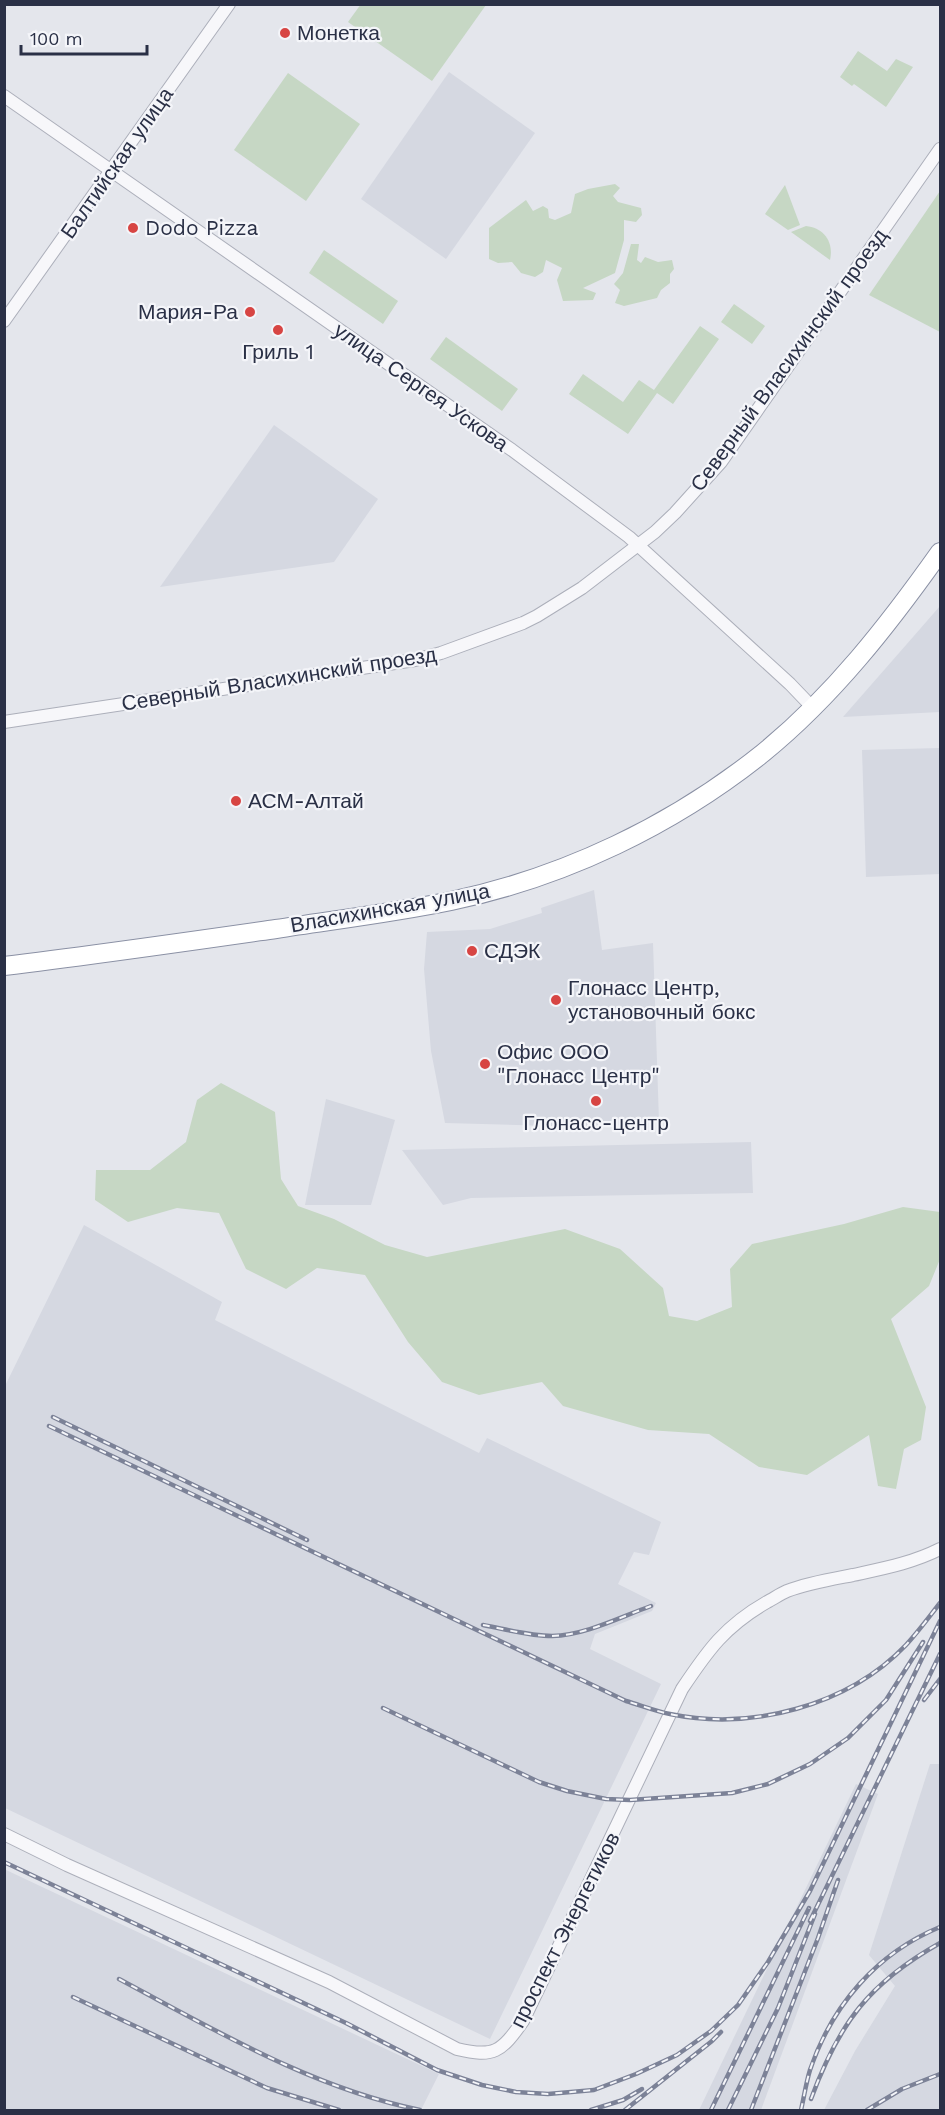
<svg xmlns="http://www.w3.org/2000/svg" width="945" height="2115" viewBox="0 0 945 2115" font-family="'Work Sans',sans-serif">
<rect width="100%" height="100%" fill="#e4e6ec"/>
<!-- built -->
<g fill="#d5d8e1">
<path d="M449,72L535,133L446,259L361,199Z"/>
<path d="M274,425L378,499L334,562L160,587Z"/>
<path d="M940,606V712L843,717L920,629Z"/>
<path d="M940,748V874L866,877L862,750Z"/>
<path d="M594,890L602,950L653,943L659,1121L628,1125L551,1126L445,1123L431,1051L424,969L427,932L490,929L542,913L541,908Z"/>
<path d="M326,1099L395,1120L371,1205H305Z"/>
<path d="M751,1142L753,1193L471,1198L443,1205L402,1150Z"/>
<path d="M84,1225L222,1302L215,1320L479,1453L487,1438L661,1522L649,1555L634,1552L618,1584L656,1603L652,1611L595,1634L590,1649L661,1684L490,2039L5,1808V1386Z"/>
<path d="M930,1764H940V2110H824L855,2051L895,1986L869,1955Z"/>
<path d="M856,1784L878,1794L761,2110H699Z"/>
<path d="M4,1869L439,2074L421,2110H5Z"/>
</g>
<!-- green -->
<g fill="#c6d7c4">
<path d="M361,4H486V5L432,81L348,22Z"/>
<path d="M858,51L887,71L896,59L913,67L886,107L854,84L852,86L840,77Z"/>
<path d="M288,73L360,124L306,201L234,150Z"/>
<path d="M615,184L620,188L613,196L618,202L641,208L642,215L636,222L624,220V240L615,273L583,288L596,293L593,300L563,301L557,280L562,268L546,260L543,272L535,277L521,273L512,262L498,263L489,259V228L526,200L533,211L543,206L548,209L549,218L555,220L571,213L575,194L588,189Z"/>
<path d="M785,185L800,225L788,230L765,214Z"/>
<path d="M940,191V332L869,295Z"/>
<path d="M806,226C824,228 834,242 830,260L791,232Z"/>
<path d="M631,244H639L637,260L641,263L645,257L658,262L672,260L674,269L670,274V283L661,290L657,298L624,306L615,303L620,290L614,284L623,273Z"/>
<path d="M324,250L398,301L383,324L309,273Z"/>
<path d="M734,304L765,326L752,344L721,322Z"/>
<path d="M700,326L719,339L673,404L657,393L628,434L569,394L583,374L623,402L639,380L654,390Z"/>
<path d="M446,337L518,389L502,411L430,359Z"/>
<path d="M221,1083L275,1112L281,1179L298,1206L334,1219L385,1245L427,1257L565,1229L620,1249L663,1288L669,1316L697,1321L732,1307L730,1269L752,1244L844,1224L903,1207L940,1212V1259L929,1286L891,1319L926,1407L921,1440L904,1449L896,1489L878,1486L869,1435L807,1475L759,1467L709,1434L648,1430L563,1406L542,1382L479,1395L442,1382L408,1342L365,1275L317,1268L286,1289L246,1269L219,1213L177,1208L128,1222L95,1200L96,1170H150L186,1142L197,1100Z"/>
</g>
<g fill="none" stroke-linecap="round" stroke-linejoin="round">
<defs>
<g id="minor">
<path d="M4,96L512,450L629,537L790,684L813,708"/>
<path d="M4,321L229,4"/>
<path d="M4,722L415,660L441,653L523,623L537,616L582,588L655,532L675,513L721,462L940,149"/>
<path d="M4,1834L67,1865L329,1982L457,2049C494,2058 501,2052 523,2021L682,1689C708,1650 725,1626 767,1602C773,1599 780,1594 787,1591C807,1583 832,1579 853,1575C885,1568 912,1563 940,1549"/>
</g>
<path id="highway" d="M4,966C95,955 185,942 276,929C334,920 393,913 451,901C565,877 673,825 763,753C833,696 889,624 940,552"/>
</defs>
<!-- minor casing -->
<use href="#minor" stroke="#acafba" stroke-width="14"/>
<!-- highway casing -->
<use href="#highway" stroke="#8a90a4" stroke-width="20"/>
<!-- minor -->
<use href="#minor" stroke="#f7f7fa" stroke-width="12"/>
<!-- highway -->
<use href="#highway" stroke="#fff" stroke-width="18"/>
<defs>
<g id="rail">
<path d="M53,1417L307,1540"/>
<path d="M49,1426L626,1701C640,1705 655,1711 670,1714C751,1731 848,1706 906,1645C918,1632 929,1617 940,1603"/>
<path d="M483,1625C505,1629 529,1636 552,1636C586,1635 620,1617 651,1606"/>
<path d="M924,1700L940,1679"/>
<path d="M383,1708L539,1782L567,1791L606,1799L630,1800L732,1793L768,1784L810,1764L848,1738L886,1700L923,1642"/>
<path d="M4,1862L346,2023L437,2070L482,2085L516,2092L548,2094L594,2090L636,2074L677,2055L711,2031L738,2005L768,1962L810,1891L940,1621"/>
<path d="M810,1921L940,1654"/>
<path d="M119,1979C215,2030 312,2088 420,2110"/>
<path d="M73,1997L267,2088L339,2110"/>
<path d="M811,2099C839,2023 869,1983 940,1943"/>
<path d="M591,2110L623,2100L642,2089"/>
<path d="M625,2110L712,2041L721,2032"/>
<path d="M711,2110L809,1908"/>
<path d="M728,2110L778,2008L815,1914"/>
<path d="M751,2110L818,1938L838,1880"/>
<path d="M801,2110C804,2097 806,2083 810,2070C832,2005 877,1953 940,1927"/>
<path d="M867,2110L902,2089L940,2074"/>
</g>
</defs>
<!-- rail casing -->
<use href="#rail" stroke="#7c8297" stroke-width="4.5"/>
<!-- rail -->
<use href="#rail" stroke="#f4f5f9" stroke-width="2" stroke-dasharray="7" stroke-linecap="butt"/>
</g>
<!-- markers -->
<g fill="#d74543" stroke="#f4f5f9" stroke-width="2">
<circle cx="285" cy="33" r="6"/>
<circle cx="133" cy="228" r="6"/>
<circle cx="250" cy="312" r="6"/>
<circle cx="278" cy="330" r="6"/>
<circle cx="236" cy="801" r="6"/>
<circle cx="472" cy="951" r="6"/>
<circle cx="556" cy="1000" r="6"/>
<circle cx="485" cy="1064" r="6"/>
<circle cx="596" cy="1101" r="6"/>
</g>
<g text-anchor="middle" stroke-width="4.5" stroke-linejoin="round" paint-order="stroke">
<!-- poi labels -->
<g font-size="21" fill="#2a3046" stroke="#f4f5f9" text-anchor="start">
<text x="297" y="40">Монетка</text>
<text x="145" y="235">Dodo Pizza</text>
<text x="238" y="319" text-anchor="end">Мария-Ра</text>
<text x="278" y="359" text-anchor="middle">Гриль 1</text>
<text x="248" y="808">АСМ-Алтай</text>
<text x="484" y="958">СДЭК</text>
<text x="568" y="995">Глонасс Центр,<tspan x="568" dy="24">установочный бокс</tspan></text>
<text x="497" y="1059">Офис ООО<tspan x="497" dy="24">"Глонасс Центр"</tspan></text>
<text x="596" y="1130" text-anchor="middle">Глонасс-центр</text>
</g>
<!-- street labels -->
<g font-size="21" fill="#2a3046" stroke="#f4f5f9">
<text transform="translate(117 163) rotate(-55)" y="7">Балтийская улица</text>
<text transform="translate(789 360) rotate(-54)" y="7">Северный Власихинский проезд</text>
<text transform="translate(421 387) rotate(35)" y="7">улица Сергея Ускова</text>
<text transform="translate(279 679) rotate(-9)" y="7">Северный Власихинский проезд</text>
<text transform="translate(390 908) rotate(-10)" y="7">Власихинская улица</text>
<text transform="translate(565 1930) rotate(-63)" y="7">проспект Энергетиков</text>
</g>
</g>
<!-- border -->
<rect width="945" height="2115" fill="none" stroke="#2a3046" stroke-width="12"/>
<!-- scale -->
<path d="M21 45v9h126v-9" fill="none" stroke="#2a3046" stroke-width="3"/>
<text x="30" y="45" font-size="18" fill="#2a3046" stroke="#f4f5f9" stroke-width="4.5" paint-order="stroke">100 m</text>
</svg>
